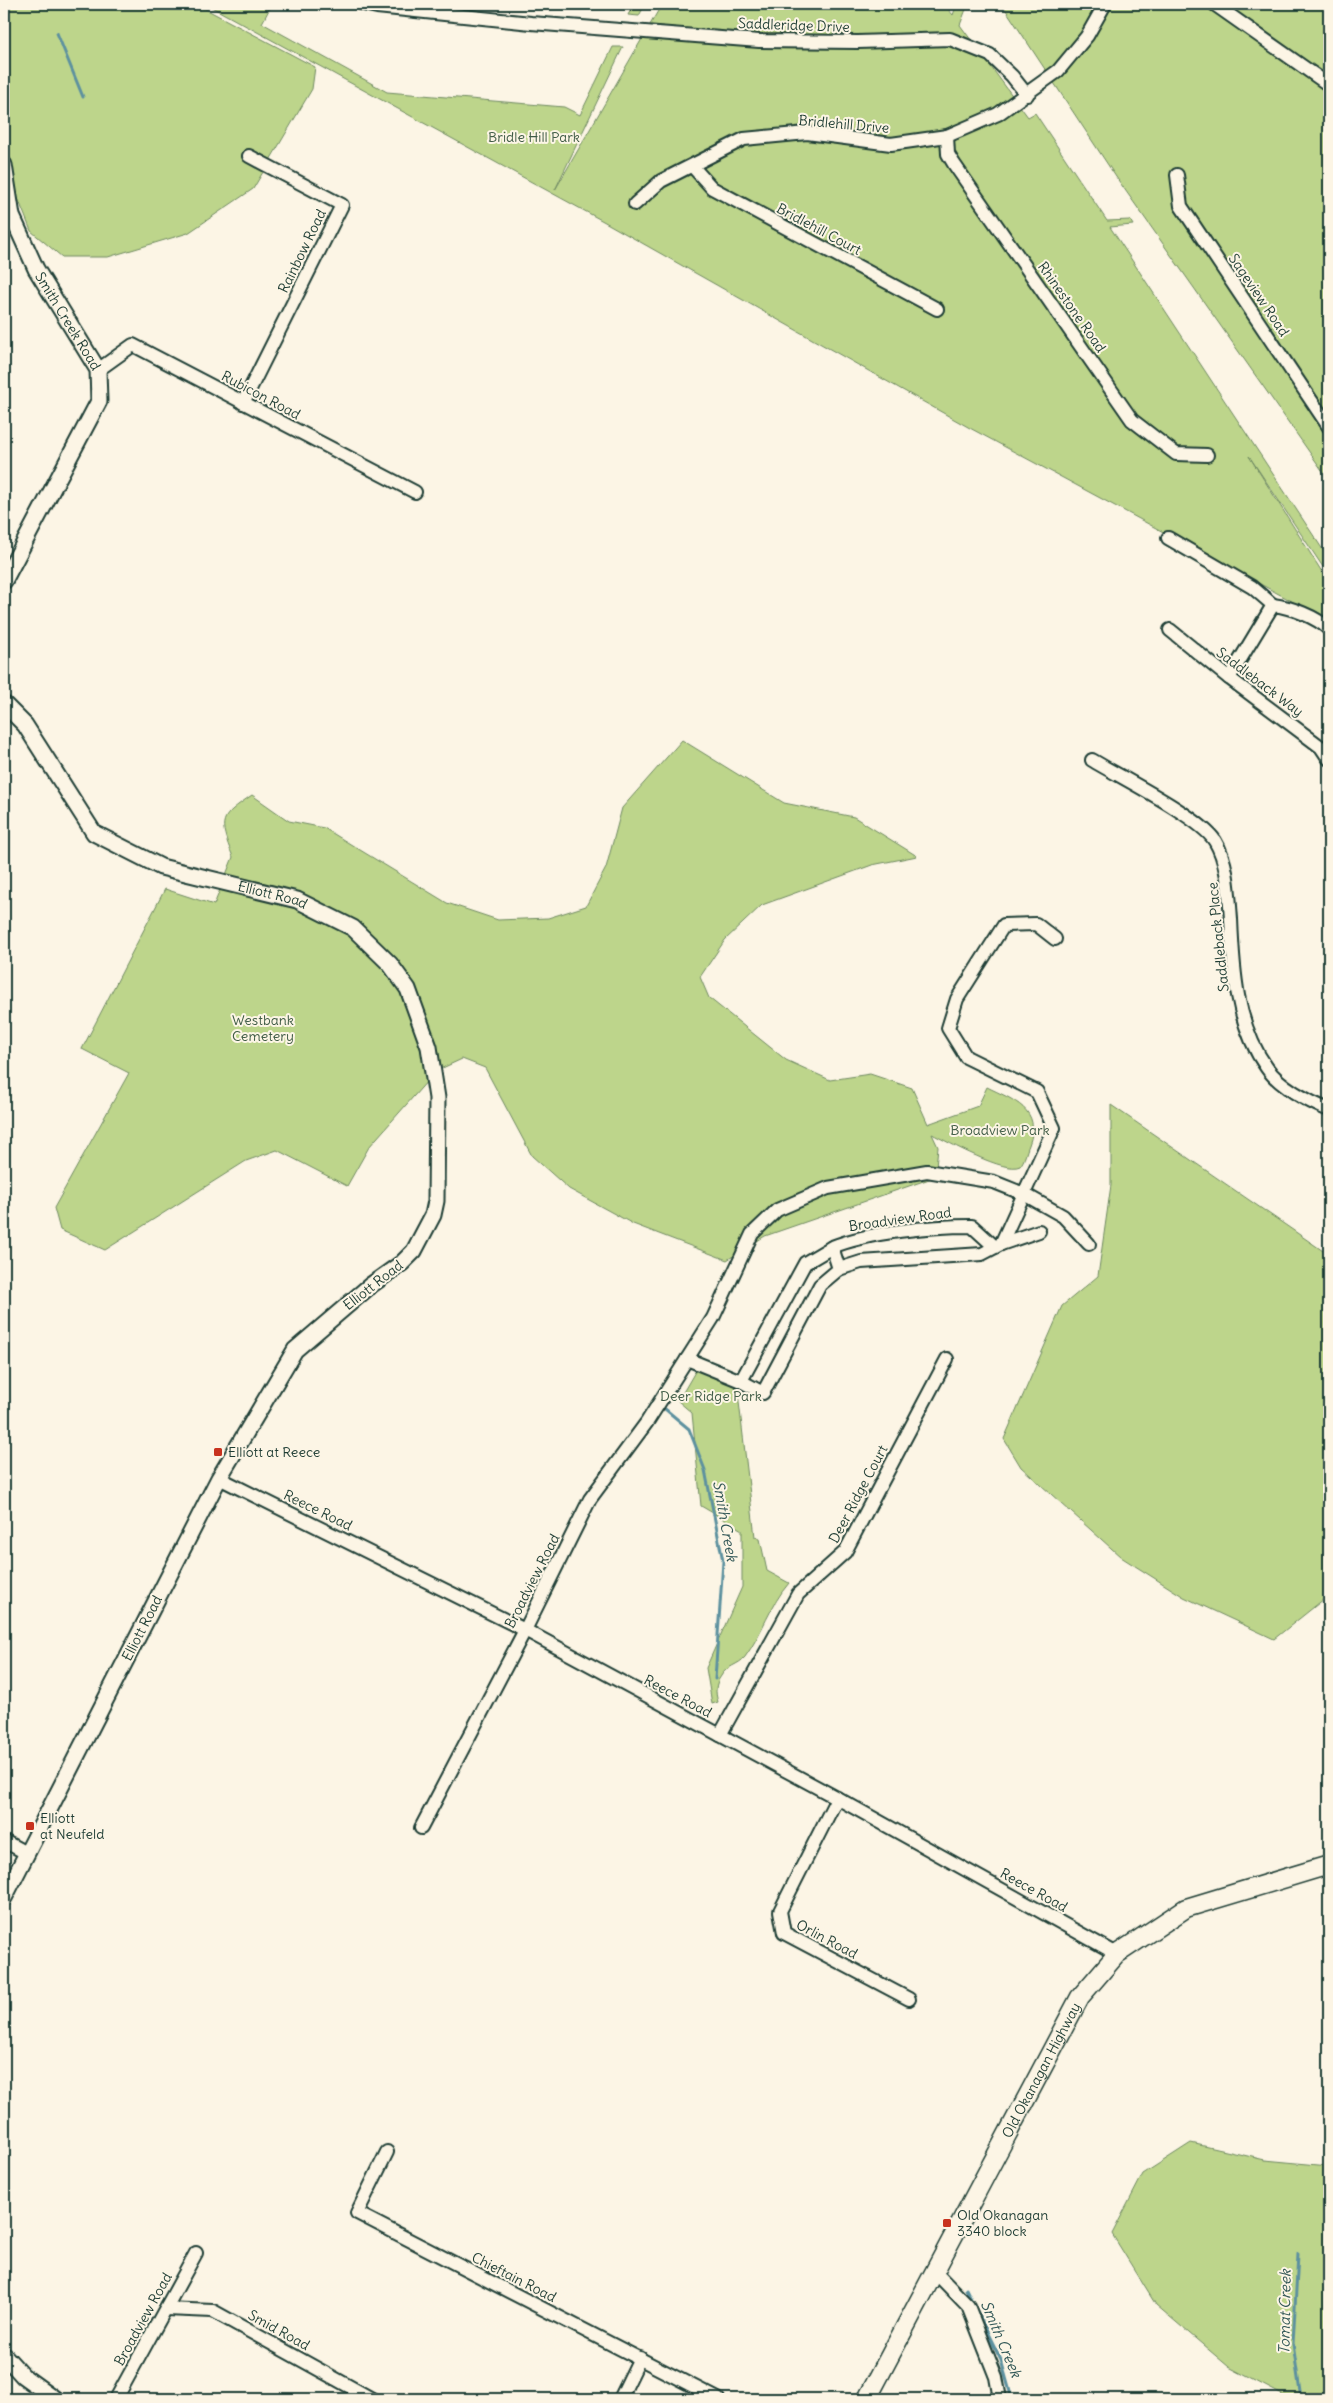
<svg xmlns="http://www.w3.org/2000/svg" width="1333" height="2403" viewBox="0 0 1333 2403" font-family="Delius,sans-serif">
<rect width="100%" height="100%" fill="#fcf5e5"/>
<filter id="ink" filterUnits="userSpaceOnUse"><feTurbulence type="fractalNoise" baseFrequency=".02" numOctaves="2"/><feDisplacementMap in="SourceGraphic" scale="10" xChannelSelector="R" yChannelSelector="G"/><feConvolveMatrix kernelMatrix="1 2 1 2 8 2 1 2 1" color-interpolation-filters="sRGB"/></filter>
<g filter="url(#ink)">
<!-- green -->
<g fill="#bdd58b" stroke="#6e8960">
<path d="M4,4H196L315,67L312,89L253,189L188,233L108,257H62L31,231L4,163Z"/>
<path d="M206,4H272L262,23L387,92L564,107L580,115L613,47H623L555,190L662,4H944L953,15L957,4H968L960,25L1028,117L1035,113L1107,221L1130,220L1133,225L1110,227L1329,559V576L1249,456L1329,583V621L968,427L603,221Z"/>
<path d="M634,4H645L639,16L628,15Z"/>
<path d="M1002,4H1329V480L1116,177Z"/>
<path d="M682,740L784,803L854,817L917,856L872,865L762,905L725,940L700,977L709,998L786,1060L830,1080L870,1074L912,1088L928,1124L978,1106L987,1087C1013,1100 1043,1109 1029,1145C1026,1152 1025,1160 1020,1166C1005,1174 948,1142 932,1134L938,1147L935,1177L765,1236L727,1260L633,1224L569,1189L532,1156L485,1068L462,1059L436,1071L369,1147L347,1186L277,1150L246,1161L105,1250L60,1230L54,1208L129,1073L82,1049L165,889L214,905L233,857C218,819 219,818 252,795L289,821L324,828L447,903L498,920L548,918L586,906L606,868L622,808Z"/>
<path d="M1111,1105L1329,1255V1595L1274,1639L1184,1597L1121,1557L1021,1467L1004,1439L1062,1306L1098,1276L1111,1185Z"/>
<path d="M703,1358L715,1363L737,1385L755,1537L760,1539L767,1571L789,1583C770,1605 762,1634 745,1657C739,1665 726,1666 721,1676C715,1684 715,1692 718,1702L712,1704L706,1668L742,1587V1530L701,1506L692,1413L678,1401Z"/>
<path d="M1191,2143L1265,2160L1329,2166V2399H1290L1229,2367L1156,2305L1112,2234L1143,2174Z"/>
</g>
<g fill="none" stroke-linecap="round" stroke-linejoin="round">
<!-- stream -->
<g stroke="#5d919f" stroke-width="3">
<path d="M57,33L83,97"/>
<path d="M665,1409L689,1429L705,1470L723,1561L715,1679"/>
<path d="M1298,2254L1293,2344L1301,2399"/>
<path d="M966,2289L1001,2360L1012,2399"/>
</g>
<defs>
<g id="minor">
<path d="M363,4L377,7L531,23L759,41L858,42L950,39L990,55L1012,76L1027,95"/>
<path d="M1214,4L1329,85"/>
<path d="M947,136L948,154L954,164L1132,420L1176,454L1207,455"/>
<path d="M693,167L712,188L937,309"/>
<path d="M1177,175L1181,206L1329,427"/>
<path d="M635,204L661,181L744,139L807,133L891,144L947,136L998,114L1058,71L1087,36L1105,4"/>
<path d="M98,370L133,345L415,492"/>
<path d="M243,403L342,205L249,156"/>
<path d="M1168,538L1252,587L1273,605"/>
<path d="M1170,630L1229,678L1321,747L1329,759"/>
<path d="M1229,678L1273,605C1291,607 1316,617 1329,629"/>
<path d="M1092,760C1120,777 1200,817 1215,841C1228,862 1229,894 1231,919C1233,969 1236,1025 1267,1068C1279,1086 1309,1102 1329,1110"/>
<path d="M1001,1244L1039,1231"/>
<path d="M839,1269L861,1262L982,1254L1001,1244L1054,1128L1037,1092L966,1057L948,1028L957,999L1004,925L1036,924L1055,939"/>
<path d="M687,1359L741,1381L763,1393L820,1285L839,1269L832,1247C870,1232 930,1226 972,1226L995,1247"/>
<path d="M741,1381L805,1263L832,1247"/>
<path d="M219,1478L525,1630L837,1798L1117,1954"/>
<path d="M720,1735L798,1594L845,1552L947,1359"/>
<path d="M837,1798L780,1911L784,1933L909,1999"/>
<path d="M421,1828L525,1630L590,1499L647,1422L713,1318L752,1234L777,1210L828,1188L927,1171L994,1182L1024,1194L1063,1216L1089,1244"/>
<path d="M4,1841L26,1853"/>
<path d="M387,2152L357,2213L718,2399"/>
<path d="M934,2271L968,2306L996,2377L1000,2399"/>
<path d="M166,2309L213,2311L372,2399"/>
<path d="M116,2399L196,2253"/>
<path d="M620,2399L640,2358"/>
</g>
<g id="tertiary">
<path id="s1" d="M4,165L12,216L36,269L98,370L99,401L4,581"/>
<path id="s2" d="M4,704L25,725L94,833L161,867L297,900L353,928L390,964L408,989L429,1047L437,1098L436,1201L433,1215L414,1251L402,1263L371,1285L295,1350L219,1478L4,1898"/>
<path d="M4,2355L23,2376L55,2399"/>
</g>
<g id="secondary">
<path id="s3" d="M867,2399L1080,1997L1117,1954L1186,1908L1329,1865"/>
</g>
</defs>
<!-- minor casing -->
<use href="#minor" stroke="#1f3d34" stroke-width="16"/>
<!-- tertiary casing -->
<use href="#tertiary" stroke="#1f3d34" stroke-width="19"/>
<!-- secondary casing -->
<use href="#secondary" stroke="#1f3d34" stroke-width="21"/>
<!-- minor -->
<use href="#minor" stroke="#fcf5e5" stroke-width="12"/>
<!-- tertiary -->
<use href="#tertiary" stroke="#fcf5e5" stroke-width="15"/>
<!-- secondary -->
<use href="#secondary" stroke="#fcf5e5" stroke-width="18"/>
</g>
</g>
<!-- markers -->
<g fill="#c8321e" stroke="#fcf5e5" stroke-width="2">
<rect x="213" y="1447" width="10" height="10" rx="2.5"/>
<rect x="25" y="1821" width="10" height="10" rx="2.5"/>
<rect x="942" y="2218" width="10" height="10" rx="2.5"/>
</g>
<g text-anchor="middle" stroke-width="4" stroke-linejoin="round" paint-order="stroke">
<!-- street labels -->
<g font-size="14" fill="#1f3d34" stroke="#fcf5e5">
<text transform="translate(794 25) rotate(2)" y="5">Saddleridge Drive</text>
<text transform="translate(844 124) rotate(5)" y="5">Bridlehill Drive</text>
<text transform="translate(819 229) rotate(28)" y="5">Bridlehill Court</text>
<text transform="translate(302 251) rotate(-64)" y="5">Rainbow Road</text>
<text transform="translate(1259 295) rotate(56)" y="5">Sageview Road</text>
<text transform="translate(1072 307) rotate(55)" y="5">Rhinestone Road</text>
<text dy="5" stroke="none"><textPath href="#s1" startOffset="171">Smith Creek Road</textPath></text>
<text transform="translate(261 395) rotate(28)" y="5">Rubicon Road</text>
<text transform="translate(1260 682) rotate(37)" y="5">Saddleback Way</text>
<text dy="5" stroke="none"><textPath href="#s2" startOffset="348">Elliott Road</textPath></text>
<text transform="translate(1218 937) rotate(-96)" y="5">Saddleback Place</text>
<text transform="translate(900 1219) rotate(-8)" y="5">Broadview Road</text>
<text transform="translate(373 1285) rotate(-38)" y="5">Elliott Road</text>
<text transform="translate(858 1494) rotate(-62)" y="5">Deer Ridge Court</text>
<text transform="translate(318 1510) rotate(26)" y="5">Reece Road</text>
<text transform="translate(532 1581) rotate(-63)" y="5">Broadview Road</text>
<text transform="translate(142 1628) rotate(-63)" y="5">Elliott Road</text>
<text transform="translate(678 1696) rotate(28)" y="5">Reece Road</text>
<text transform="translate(1034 1890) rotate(29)" y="5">Reece Road</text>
<text transform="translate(827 1939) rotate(28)" y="5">Orlin Road</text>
<text dy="5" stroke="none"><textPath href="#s3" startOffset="372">Old Okanagan Highway</textPath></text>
<text transform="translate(514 2277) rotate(27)" y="5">Chieftain Road</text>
<text transform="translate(143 2319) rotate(-61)" y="5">Broadview Road</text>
<text transform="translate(279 2330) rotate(29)" y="5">Smid Road</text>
</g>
<!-- park labels -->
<g font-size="14" fill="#3f5b45" stroke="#fcf5e5">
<text x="534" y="142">Bridle Hill Park</text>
<text x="263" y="1025">Westbank<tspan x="263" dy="16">Cemetery</tspan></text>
<text x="1000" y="1135">Broadview Park</text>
<text x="711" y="1401">Deer Ridge Park</text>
</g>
<!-- poi labels -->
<g font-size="14" fill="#1f3d34" stroke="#fcf5e5" text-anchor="start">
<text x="228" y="1457">Elliott at Reece</text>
<text x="40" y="1823">Elliott<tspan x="40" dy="16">at Neufeld</tspan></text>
<text x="957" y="2220">Old Okanagan<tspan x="957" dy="16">3340 block</tspan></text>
</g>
<!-- water labels -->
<g font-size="15" font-style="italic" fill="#345958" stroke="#fcf5e5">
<text transform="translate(725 1521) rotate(80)" y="5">Smith Creek</text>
<text transform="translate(1285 2312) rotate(-89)" y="5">Tomat Creek</text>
<text transform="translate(1001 2339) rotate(67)" y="5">Smith Creek</text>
</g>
</g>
<!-- margin -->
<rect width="1333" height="2403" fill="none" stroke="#fcf5e5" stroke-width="20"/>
<rect x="10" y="10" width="1313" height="2383" fill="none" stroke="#1f3d34" stroke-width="2" filter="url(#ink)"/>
</svg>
